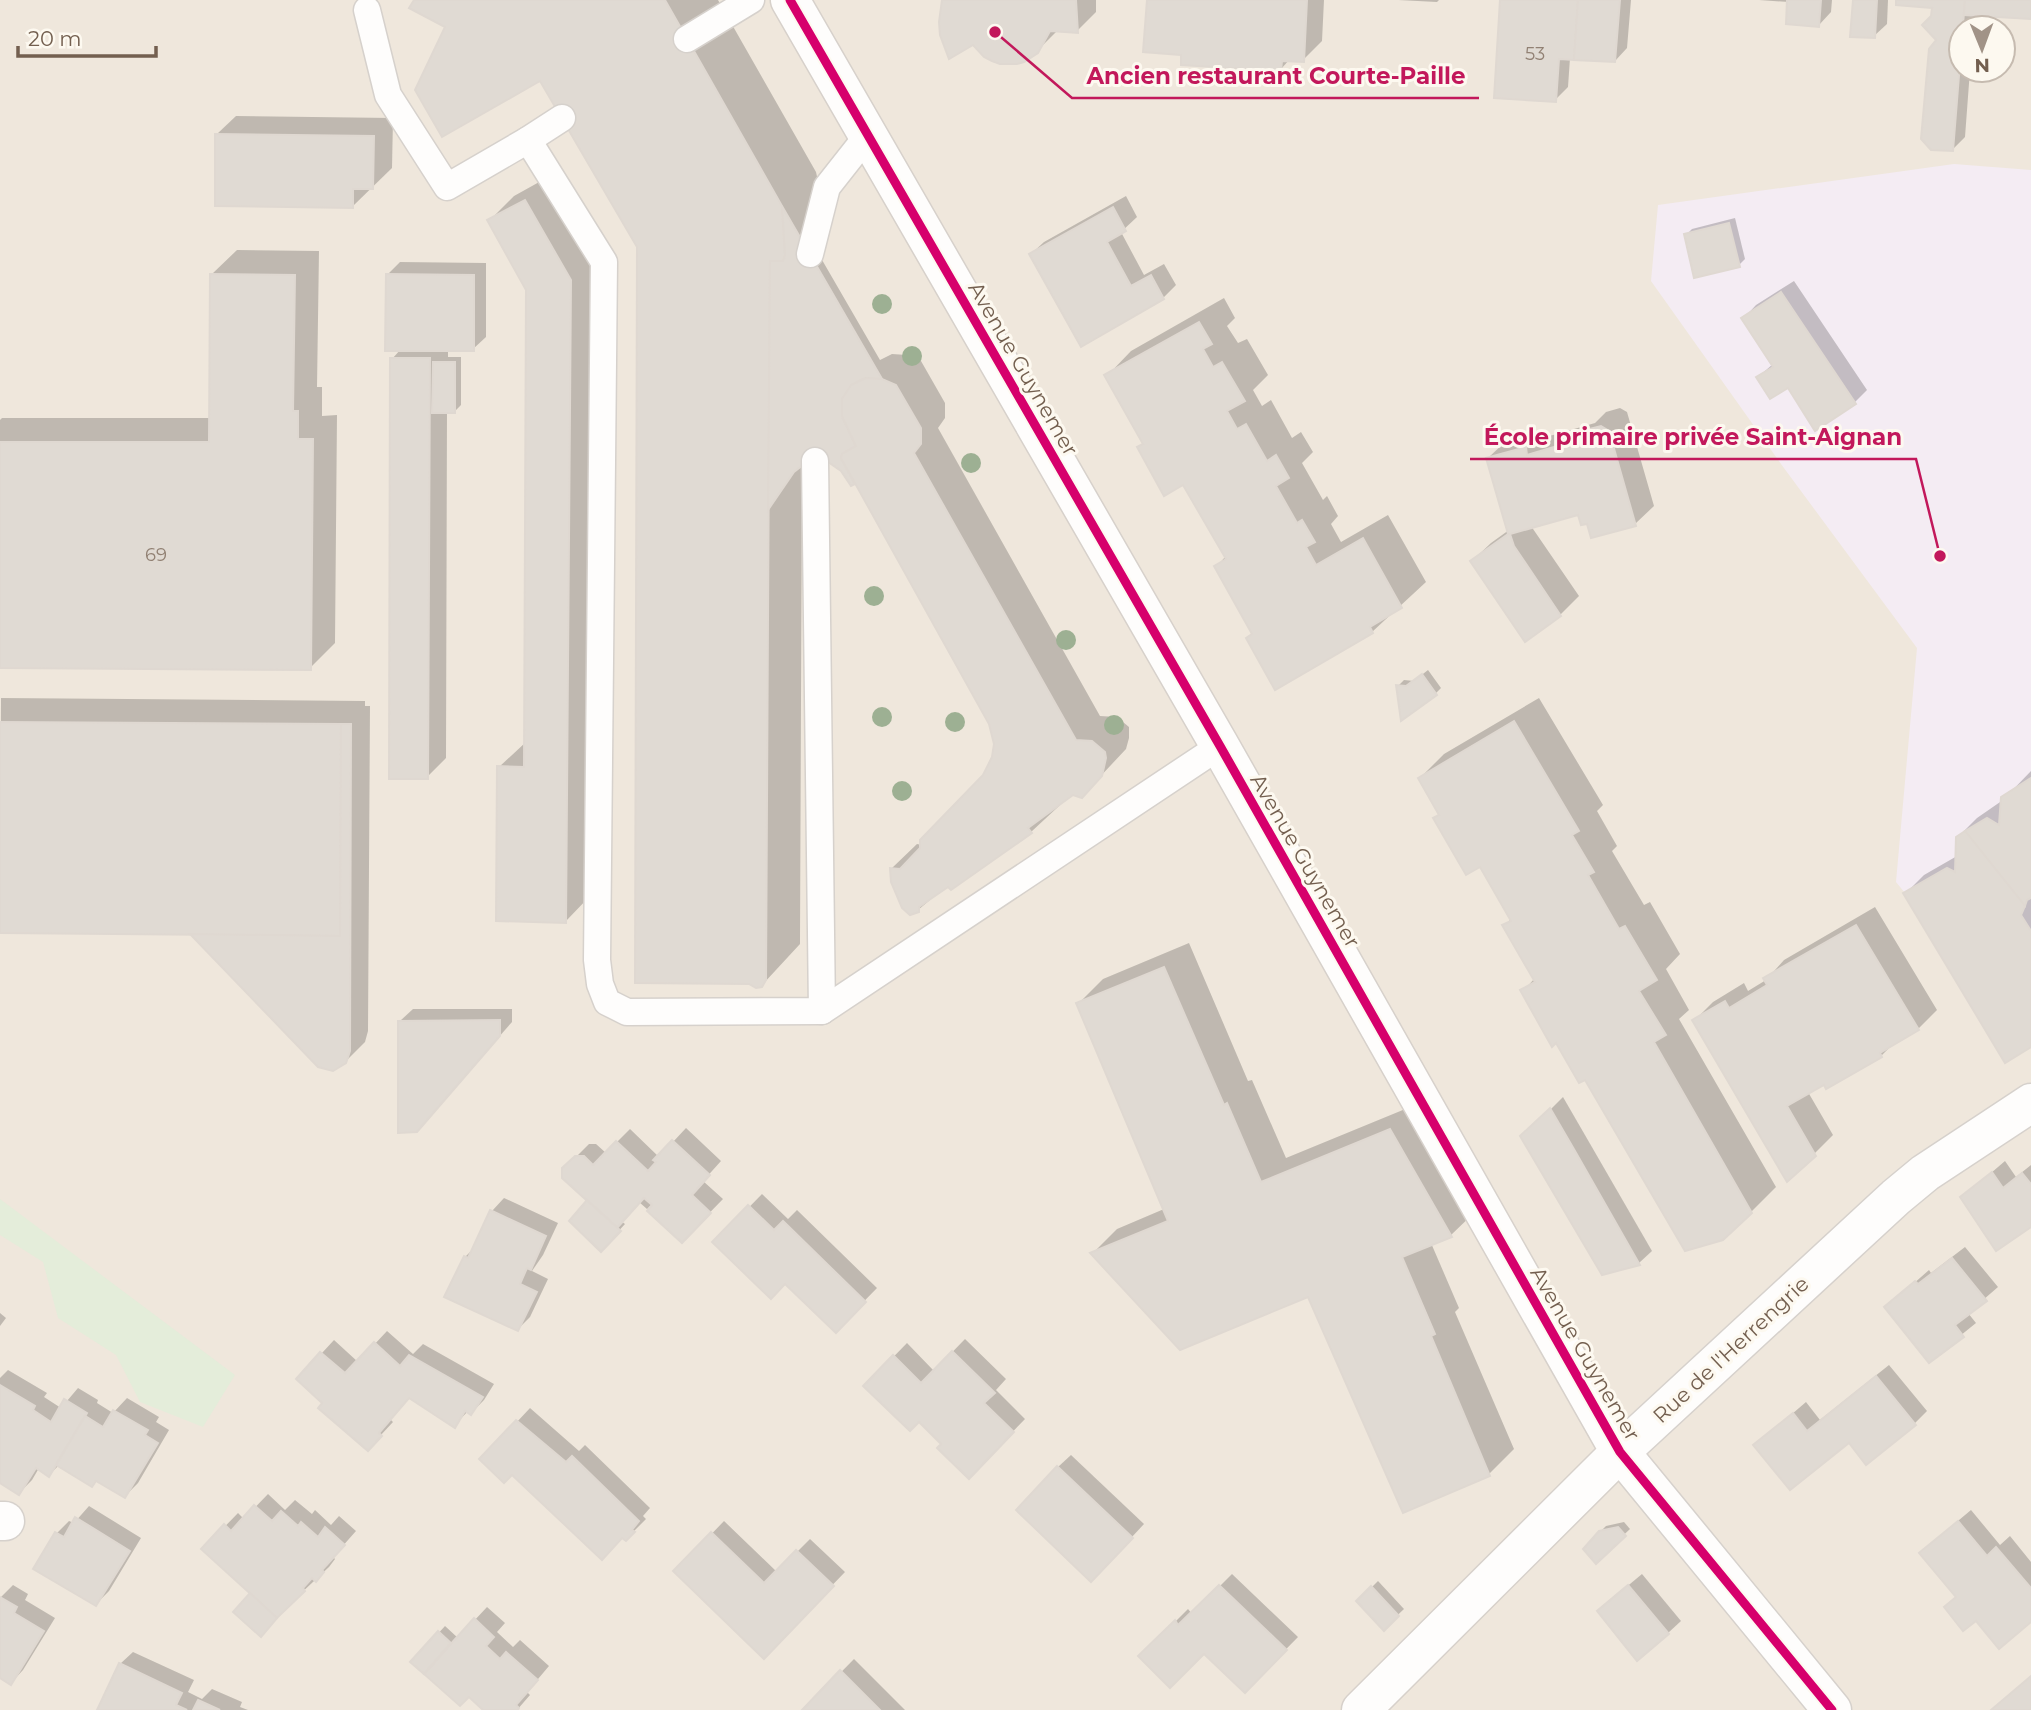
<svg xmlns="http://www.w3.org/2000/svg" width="2031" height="1710" viewBox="0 0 2031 1710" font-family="Montserrat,sans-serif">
<rect width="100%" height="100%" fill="#f7f4ee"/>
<!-- residential -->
<path fill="#efe7dc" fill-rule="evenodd" d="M0,0H2031V1710H0ZM1961,28H2003V70H1961Z"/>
<!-- education -->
<path fill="#f4ecf3" d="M1954,164L2031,170V1047L1896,882L1917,648L1781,464L1651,281L1658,205Z"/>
<!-- green -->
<path fill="#e4edda" d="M0,1199L235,1375L203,1427L140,1402L116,1355L58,1318L43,1262L0,1235Z"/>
<!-- shadow -->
<g fill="#0003">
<path d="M415,0H718L816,172L818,181L807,234L880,360L892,354L907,355L921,361L945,403V418L938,428L1100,716L1117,717L1129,727V738L1126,749L1082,796L1073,793L1031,832L952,888L949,884L918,910L892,868L917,844L922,845L984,776L994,757L995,737L991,723L856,481L854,483L842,469L829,461L802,463L800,944L763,984L639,246L541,79L448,26Z"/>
<path d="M944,0H1096V12L1077,31L1058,30L1037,51Z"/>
<path d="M1149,0H1324L1322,41L1303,60L1290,59L1281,69L1183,53Z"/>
<path d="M1398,0H1439L1437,2Z"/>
<path d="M1502,0H1631L1627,48L1615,61L1570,58L1568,87L1555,100Z"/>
<path d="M1759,0H1832L1831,12L1819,25L1789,2Z"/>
<path d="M1854,0H1888L1887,24L1874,36Z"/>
<path d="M1898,0H2031V18L1975,14L1973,28H1961V70H1970L1965,137L1953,149L1939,40L1933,16L1934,7Z"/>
<path d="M236,116L393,118L392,168L353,206L217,134Z"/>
<path d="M550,176L595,254L590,896L566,921L499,767L526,742L528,289L489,221L514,196Z"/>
<path d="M1126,196L1137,217L1121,232L1144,275L1164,264L1176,285L1163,298L1031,254L1044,242Z"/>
<path d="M1735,218L1745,259L1739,265L1686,235L1692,229Z"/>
<path d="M237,250L319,251L317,387H322V416L337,415L335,643L310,668L0,666V420L2,418H211L212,274Z"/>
<path d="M400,262L486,263V337L473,349H448V357H461V405L455,411H447L446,758L427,777L392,359L401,349L387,275Z"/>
<path d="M1794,281L1867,390L1855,402L1758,377L1773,364L1744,318L1756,305Z"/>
<path d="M1224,298L1235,318L1227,326L1238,343L1247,339L1268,375L1253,390L1262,406L1271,400L1292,438L1301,432L1313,452L1302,463L1323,500L1327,496L1338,516L1331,524L1341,542L1388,515L1426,582L1372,632L1254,633L1216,567L1226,556L1184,482L1139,447L1144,442L1107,376L1131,351Z"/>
<path d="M1620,408L1627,412L1654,506L1635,524L1588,522L1579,513L1531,526L1579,596L1560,615L1472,561L1491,543L1509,530L1488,458L1507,440L1544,430L1546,437L1595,423L1606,412Z"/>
<path d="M1428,670L1441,688L1435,694L1398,686L1404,680L1414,681Z"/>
<path d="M1,698L365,701V706H370L368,1031L365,1042L345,1062L190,933L0,931Z"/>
<path d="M1539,698L1603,805L1597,811L1617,846L1612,851L1644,905L1650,902L1680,954L1666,969L1689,1010L1679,1019L1776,1187L1751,1212L1586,1078L1557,1041L1523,991L1535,978L1504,926L1512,918L1481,864L1440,814L1420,778L1444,754Z"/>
<path d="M2031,771V1045L1906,893L1924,875L1957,856V838L1977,818L2003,800Z"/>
<path d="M1875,907L1937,1010L1918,1029L1894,1043L1881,1056L1808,1092L1833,1135L1814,1154L1694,1021L1713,1002L1744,983L1748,991L1766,980L1784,960Z"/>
<path d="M1189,943L1248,1081L1252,1080L1286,1158L1415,1105L1476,1211L1451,1235L1431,1243L1459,1308L1455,1312L1514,1449L1489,1474L1403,1511L1309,1294L1093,1253L1117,1229L1164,1209L1078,1004L1103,979Z"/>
<path d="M413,1009H512V1022L429,1117L400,1021Z"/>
<path d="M1563,1097L1652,1251L1639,1263L1603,1273L1523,1137Z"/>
<path d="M686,1128L721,1161L703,1181L723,1199L682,1241L654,1206L652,1204L647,1209L639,1202L621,1221L625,1224L601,1250L589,1201L564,1169L589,1144H596L606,1153L630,1129L659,1157Z"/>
<path d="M2005,1161L2016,1177L2031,1165V1225L1963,1197Z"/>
<path d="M762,1194L788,1219L797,1210L877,1288L836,1330L785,1282L715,1242Z"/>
<path d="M504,1198L558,1223L543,1255L532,1271L548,1279L530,1317L518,1329L465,1257L474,1248L492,1211Z"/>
<path d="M1965,1247L1998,1287L1968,1313L1976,1323L1929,1361L1887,1307L1929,1270L1931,1273Z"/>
<path d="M0,1313L6,1318L0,1326Z"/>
<path d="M387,1331L413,1354L423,1344L494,1384L484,1400L471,1413L468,1411L454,1426L410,1397L390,1419L393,1422L380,1436L325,1403L298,1379L334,1340L358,1362Z"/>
<path d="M965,1339L1006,1379L996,1390L1025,1419L969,1477L943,1444L919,1420L865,1386L907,1343L934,1371Z"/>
<path d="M1889,1365L1927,1411L1914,1424L1849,1441L1756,1445L1806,1402L1820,1420Z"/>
<path d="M8,1370L47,1393L44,1397L61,1408L78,1388L98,1400L97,1403L113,1413L127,1398L159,1417L156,1422L169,1430L138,1483L125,1496L97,1479L59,1465L49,1475L39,1468L32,1480L19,1493L0,1481V1378Z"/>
<path d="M530,1408L579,1451L585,1445L650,1508L643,1516L646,1519L626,1539L512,1473L482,1459Z"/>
<path d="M1071,1455L1144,1524L1104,1567L1058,1467Z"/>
<path d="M268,1494L285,1510L295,1500L312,1514L315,1510L331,1525L339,1516L356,1531L333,1557L335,1559L329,1567L282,1611L252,1593L203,1549L238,1513L244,1519Z"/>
<path d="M89,1506L141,1538L109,1591L96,1604L57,1533L69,1521L74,1523Z"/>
<path d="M1971,1510L2000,1545L2010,1536L2031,1562V1620L1957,1596L1934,1541Z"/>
<path d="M724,1521L777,1572L810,1539L845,1572L764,1656L676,1571Z"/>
<path d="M1624,1522L1630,1529L1596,1561L1600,1532L1606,1526Z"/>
<path d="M1232,1574L1298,1637L1245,1691L1204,1652L1141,1656L1188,1609L1192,1614Z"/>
<path d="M1642,1574L1681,1621L1668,1633L1612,1599Z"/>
<path d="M1378,1581L1404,1609L1384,1628L1358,1601Z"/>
<path d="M13,1585L28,1594L25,1600L55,1618L23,1670L11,1683L0,1676V1598Z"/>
<path d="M487,1607L505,1623L497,1632L513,1647L520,1640L549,1666L527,1692L530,1695L517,1710H485L469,1695L460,1704L412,1662L445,1626L458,1638Z"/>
<path d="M133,1652L194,1680L188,1692L202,1699L212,1689L242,1702L240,1707L248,1710H99L120,1664Z"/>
<path d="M854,1659L905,1710H804Z"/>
</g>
<!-- building -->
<g fill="#e0dad3" stroke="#dfd8d1" stroke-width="2">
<path d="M414,0H665L782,206L785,255L783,261H770L766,980L762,987L756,988L749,984L635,983L637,247L540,81L442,137L415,90L445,27L409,8Z"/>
<path d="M942,0H1076L1078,33L1050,31L1038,53L1024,62L1017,64H1000L992,61L984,57L973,45L949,59L940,35L939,22Z"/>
<path d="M1147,0H1307L1304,62L1282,61L1281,71L1181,65V55L1143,52Z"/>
<path d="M1500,0H1578L1574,60L1559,59L1556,102L1494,98Z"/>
<path d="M1578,0H1620L1615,62L1574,60Z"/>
<path d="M1787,0H1821L1819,27L1786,24Z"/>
<path d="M1853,0H1877L1875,38L1850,37Z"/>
<path d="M1896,0H1965L1953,151L1931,150L1921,139L1929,49L1936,40L1922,25L1931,16L1932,8L1896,5Z"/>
<path d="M1965,0H2031V19L1964,15Z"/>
<path d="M215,134L374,136L373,189H353V208L215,206Z"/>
<path d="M525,200L571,280L566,923L496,921L497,766L524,767L526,290L487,220Z"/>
<path d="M782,206L882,379L866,378L856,382L842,399V416L856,446L842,454L841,458L855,484L851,486L841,471L828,462H807L794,472L768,510L770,261H783L785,255Z"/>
<path d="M1113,207L1126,231L1107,242L1131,286L1151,275L1164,299L1081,347L1029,254Z"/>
<path d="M1729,223L1740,267L1694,278L1684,234Z"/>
<path d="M210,274L295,275L293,411H298V439H313L311,670L0,668V442H209Z"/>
<path d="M386,274L474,275V351H385Z"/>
<path d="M1781,292L1856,404L1815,431L1788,388L1770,399L1756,377L1773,367L1741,318Z"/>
<path d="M1199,322L1212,344L1203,349L1213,367L1222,362L1245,401L1227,411L1237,429L1246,424L1267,461L1276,455L1289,478L1276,486L1297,523L1302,520L1315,542L1306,547L1316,565L1363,538L1402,608L1370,627L1373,633L1275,690L1246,638L1252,634L1214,566L1226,559L1183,485L1164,496L1137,447L1143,444L1104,375Z"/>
<path d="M390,358H430L428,779H389Z"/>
<path d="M433,362H455V413H432Z"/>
<path d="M866,378L882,379L896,385L921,428V444L914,453L932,485L1076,740L1092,741L1105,752L1106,758L1102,776L1082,798L1073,795L1028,828L1032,833L951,890L948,887L919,907V912L910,915L902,908L891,882L890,868L900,869L920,848V840L983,775L992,757L994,744L989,724L841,458L842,454L856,446L842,416V399L851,385Z"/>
<path d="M1601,426L1609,431L1636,526L1591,538L1587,524L1581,525L1578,515L1510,534L1514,546L1561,616L1525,642L1470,561L1508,534L1486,458L1526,447L1527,455L1581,439L1585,430Z"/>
<path d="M1422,674L1437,695L1401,721L1396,685L1406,686Z"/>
<path d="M1514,721L1579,831L1572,835L1594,872L1588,875L1619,929L1625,926L1657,980L1639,991L1666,1035L1654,1042L1752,1213L1723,1240L1685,1251L1585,1080L1579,1083L1556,1043L1552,1047L1520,990L1535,982L1502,925L1511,921L1480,867L1466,875L1433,818L1439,815L1418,778Z"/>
<path d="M0,722L341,724L340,936L0,933Z"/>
<path d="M341,724H351L350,1051L346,1063L333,1071L318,1067L190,934L340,936Z"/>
<path d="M2031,778V898L2027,900L2025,906L1965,831L1987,818L1999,825L2001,797Z"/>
<path d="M1965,831L2025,906L2021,915L2031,931V1047L2005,1063L1903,893L1947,868L1955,872L1956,837Z"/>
<path d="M1856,925L1919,1030L1880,1053L1882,1057L1826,1089L1824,1085L1787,1106L1816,1156L1787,1182L1692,1020L1725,1001L1729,1008L1767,985L1763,978Z"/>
<path d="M1164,967L1224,1105L1227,1103L1261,1182L1390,1129L1452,1237L1402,1257L1435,1334L1431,1336L1490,1476L1403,1513L1308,1297L1180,1350L1090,1253L1168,1221L1076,1003Z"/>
<path d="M500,1020V1036L417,1132L398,1133V1021Z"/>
<path d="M1550,1108L1575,1151L1640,1265L1602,1275L1520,1136Z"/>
<path d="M672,1140L710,1175L692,1195L711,1213L682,1243L647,1211L652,1205L644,1198L617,1228L562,1178V1168L575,1156H584L593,1165L616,1141L648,1171L656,1162L653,1160Z"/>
<path d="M1992,1172L2003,1188L2022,1173L2031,1184V1227L1996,1251L1960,1197Z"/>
<path d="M587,1200L621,1231L601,1252L569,1221Z"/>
<path d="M748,1205L774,1230L783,1221L866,1302L836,1333L785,1284L771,1299L712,1242Z"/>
<path d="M490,1210L546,1236L531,1270L527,1268L520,1284L537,1292L518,1331L444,1297L464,1256L468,1258Z"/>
<path d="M1952,1258L1987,1301L1955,1325L1964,1337L1929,1363L1884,1307L1915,1281L1918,1284Z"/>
<path d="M374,1342L400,1366L409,1355L483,1397L471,1415L465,1411L455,1428L409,1398L379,1433L382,1436L368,1451L318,1408L322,1403L296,1379L320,1352L345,1373Z"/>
<path d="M952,1351L995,1393L984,1403L1014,1432L969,1479L937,1448L941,1444L919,1422L910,1431L863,1386L893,1355L921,1383Z"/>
<path d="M1876,1376L1916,1425L1866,1465L1849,1443L1790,1490L1753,1445L1793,1413L1807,1431Z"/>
<path d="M0,1385L35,1406L33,1410L51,1422L64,1399L87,1413L49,1477L36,1468L19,1495L0,1483Z"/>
<path d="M113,1410L148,1430L145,1435L158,1443L125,1498L96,1481L92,1487L56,1465L85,1416L103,1427Z"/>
<path d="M516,1420L566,1462L572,1456L639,1521L632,1530L635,1532L626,1541L622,1538L602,1560L512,1475L504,1483L479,1459Z"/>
<path d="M1057,1466L1133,1538L1091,1582L1016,1510Z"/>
<path d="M254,1505L272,1521L281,1511L298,1526L301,1522L318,1537L325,1527L345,1545L322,1570L324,1572L316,1582L312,1578L303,1588L305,1591L277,1618L201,1549L224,1524L231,1531Z"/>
<path d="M75,1517L130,1551L96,1606L33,1569L55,1532L64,1537Z"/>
<path d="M1958,1521L1987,1556L1996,1547L2031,1588V1622L1999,1649L1976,1621L1963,1631L1944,1607L1956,1597L1919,1553Z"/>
<path d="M1618,1527L1626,1536L1596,1564L1583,1549L1599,1531Z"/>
<path d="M711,1532L764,1583L796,1550L834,1586L764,1659L673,1571Z"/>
<path d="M1219,1585L1287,1650L1245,1693L1204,1654L1170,1688L1138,1656L1175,1620L1178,1625Z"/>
<path d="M1628,1585L1669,1634L1637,1661L1597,1611Z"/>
<path d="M1371,1586L1399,1616L1384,1631L1356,1601Z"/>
<path d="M250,1593L277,1618L261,1637L233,1612Z"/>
<path d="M0,1597L17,1607L14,1613L44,1631L11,1685L0,1678Z"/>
<path d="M474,1618L494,1637L486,1646L500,1659L506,1652L538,1680L516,1705L519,1708L518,1710H483L469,1697L460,1706L424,1674Z"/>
<path d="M438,1631L451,1643L424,1674L410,1662Z"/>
<path d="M119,1663L182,1693L176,1705L187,1710H97Z"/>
<path d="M840,1670L880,1710H802Z"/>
<path d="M2031,1676V1710H1991Z"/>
<path d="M198,1700L220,1710H193Z"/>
</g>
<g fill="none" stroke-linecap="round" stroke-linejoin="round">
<defs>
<g id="lane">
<path d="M367,10L388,95L447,187L528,140L604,262L597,960L600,984L607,1002L627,1012L822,1011L1220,746"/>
<path d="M687,39L751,0"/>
<path d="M528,140L562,118"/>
<path d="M810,254L827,187L868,135"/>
<path d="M815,461L822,1011"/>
</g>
<g id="street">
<path d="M0,1521H5"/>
<path d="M1832,1710L1620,1452L1896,1197L1925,1173L2031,1103"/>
</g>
<path id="secondary" d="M790,0L1220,746L1620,1452L1361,1710"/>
</defs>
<!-- lane casing -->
<use href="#lane" stroke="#d6d1cc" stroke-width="29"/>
<!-- street casing -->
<use href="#street" stroke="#d6d1cc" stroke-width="41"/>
<!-- secondary casing -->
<use href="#secondary" stroke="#d7d1cb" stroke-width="41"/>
<!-- lane -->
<use href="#lane" stroke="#fefdfc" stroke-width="26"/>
<!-- street -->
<use href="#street" stroke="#fefdfc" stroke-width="38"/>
<!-- secondary -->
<use href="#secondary" stroke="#fefdfc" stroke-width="38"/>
<defs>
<path id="cycleway" d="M790,0L1220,746L1620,1452L1832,1710"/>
</defs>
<!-- cycleway casing -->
<use href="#cycleway" stroke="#fdf9f0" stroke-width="13"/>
<!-- cycleway -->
<use href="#cycleway" stroke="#d6006c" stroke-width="9"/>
</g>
<!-- trees -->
<g fill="#9db093">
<circle cx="882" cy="304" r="10"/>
<circle cx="912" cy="356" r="10"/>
<circle cx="971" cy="463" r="10"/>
<circle cx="874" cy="596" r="10"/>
<circle cx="1066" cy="640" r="10"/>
<circle cx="882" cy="717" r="10"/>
<circle cx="955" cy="722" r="10"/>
<circle cx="1114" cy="725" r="10"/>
<circle cx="902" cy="791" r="10"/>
</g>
<g text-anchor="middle" stroke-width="6" stroke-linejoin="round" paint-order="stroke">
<!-- number labels -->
<g font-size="18" fill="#918073">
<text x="1535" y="60">53</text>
<text x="156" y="561">69</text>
</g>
<!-- street labels -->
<g font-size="21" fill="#735f4f" stroke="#fdf9f0">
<text transform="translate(1023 369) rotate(60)" y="7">Avenue Guynemer</text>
<text transform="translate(1305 861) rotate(60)" y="7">Avenue Guynemer</text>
<text transform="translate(1731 1350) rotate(-43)" y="7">Rue de l'Herrengrie</text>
<text transform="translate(1585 1354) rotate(60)" y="7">Avenue Guynemer</text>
</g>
</g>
<!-- callouts -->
<path fill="none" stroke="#c2185b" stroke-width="2.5" d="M995 32L1072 98H1479M1940 556L1916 459H1470"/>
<g fill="#c2185b" stroke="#fdf9f0" stroke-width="2.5">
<circle cx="995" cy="32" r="7"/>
<circle cx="1940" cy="556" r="7"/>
</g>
<g font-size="23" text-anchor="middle" font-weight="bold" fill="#c2185b" stroke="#fdf9f0" stroke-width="6" stroke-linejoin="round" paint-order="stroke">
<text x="1276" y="84">Ancien restaurant Courte-Paille</text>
<text x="1693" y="445">École primaire privée Saint-Aignan</text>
</g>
<!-- north arrow -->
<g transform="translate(1982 49) rotate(179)"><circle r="33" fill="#fdf9f0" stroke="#c6bbb0" stroke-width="2"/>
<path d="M0-5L12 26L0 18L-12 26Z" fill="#a19387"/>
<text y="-10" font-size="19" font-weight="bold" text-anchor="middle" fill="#735f4f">N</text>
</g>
<!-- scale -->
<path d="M18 46v10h138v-10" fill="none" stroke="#735f4f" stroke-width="3.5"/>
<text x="28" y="46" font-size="21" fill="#735f4f" stroke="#fdf9f0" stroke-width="5" paint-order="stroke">20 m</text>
</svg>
